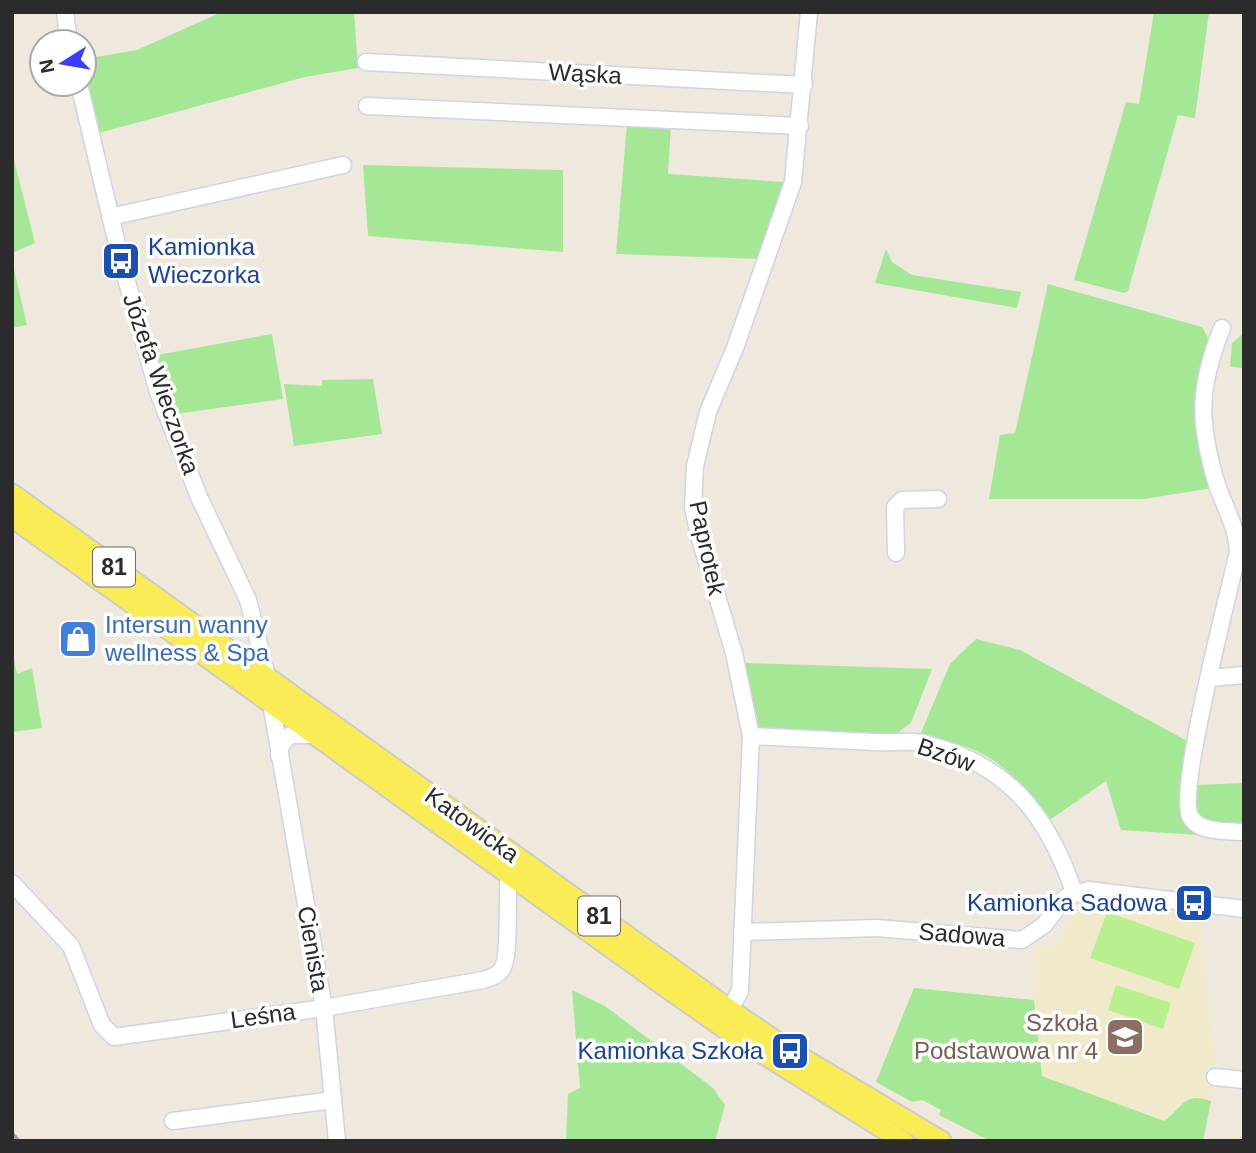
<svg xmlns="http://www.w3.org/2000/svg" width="1256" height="1153" viewBox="0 0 1256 1153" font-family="Arial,sans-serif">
<rect width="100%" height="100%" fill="#eee9dc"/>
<!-- education -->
<path fill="#f0eaca" d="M1074,908L1199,917L1216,1067L1204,1136L1042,1076L1034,1000L1036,946L1056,947Z"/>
<!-- green -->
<g fill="#a4e895">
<path d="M222,12H354L358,68L305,77L99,133C96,107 84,84 84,59L137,50Z"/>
<path d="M1154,12H1209L1195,118L1178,115L1128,291L1124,293L1074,280L1126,102L1139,104Z"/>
<path d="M627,123L671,125L668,174L784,182L761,259L616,254Z"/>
<path d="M12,152L35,243L12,253Z"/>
<path d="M363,165L563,170V252L368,236Z"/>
<path d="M886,249L892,262L912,275L1021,292L1017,308L875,283Z"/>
<path d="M12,261L27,325L12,328Z"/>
<path d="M1048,284L1202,327L1209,340C1188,394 1200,435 1213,488L1144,499H989L1000,435L1015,433Z"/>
<path d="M1244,333V368L1230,367L1232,343Z"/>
<path d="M272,334L283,399L175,414L157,355Z"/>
<path d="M373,379L382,434L294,446L284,384L322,386V380Z"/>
<path d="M976,639L1020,650L1189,742L1191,828L1199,835L1121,830L1106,781L1051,819C1005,764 992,749 920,735L950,664Z"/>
<path d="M12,648L17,674L32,668L42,728L12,732Z"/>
<path d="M745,663L932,669L911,723L893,736L760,732Z"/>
<path d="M1195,780L1197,785L1244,783V829L1200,822L1191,803Z"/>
<path d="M914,988L1034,1000L1042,1076L1164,1121C1184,1107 1183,1091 1211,1101L1203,1141H990L939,1115L941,1110L922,1100L912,1102L876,1082Z"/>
<path d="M572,990L605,1006L713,1088L725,1105L715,1141H566L568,1094L580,1088Z"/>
</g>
<!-- pitch -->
<g fill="#b8f090">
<path d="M1107,912L1195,943L1179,989L1090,958Z"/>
<path d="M1116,985L1171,1003L1163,1029L1108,1010Z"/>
</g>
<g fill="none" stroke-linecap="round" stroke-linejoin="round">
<defs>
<g id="minor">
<path d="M65,12L69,42"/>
<path d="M366,62L804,85"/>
<path d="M79,84L121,261L158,392L199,497L248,600L267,676"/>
<path d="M367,106L800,126"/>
<path d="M110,217L343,165"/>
<path d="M1222,328C1198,388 1198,422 1217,485C1225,508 1237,527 1238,552C1229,592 1177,790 1190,816C1198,833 1227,831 1244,832"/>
<path d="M896,553L895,507L902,500L938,499"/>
<path d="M1210,678L1244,675"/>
<path d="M271,703L324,1008L337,1141"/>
<path d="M751,736C792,738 833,740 874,742C890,743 906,740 922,743C1007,763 1047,813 1074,892"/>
<path d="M279,756L281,745L290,735H315"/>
<path d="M12,883L71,946L102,1025L114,1037L324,1008L483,980C490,978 497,976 502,969C511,956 506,897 509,876"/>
<path d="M742,932L877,928L1022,940L1044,925L1066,897L1088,890L1244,909"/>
<path d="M730,1010L740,991L751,736L734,653L699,536L693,507L695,466L708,412L735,348L793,182L809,12"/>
<path d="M1215,1077L1244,1080"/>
<path d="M173,1121L333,1100"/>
</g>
<g id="major">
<path d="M12,494L730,1010L790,1051L941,1141"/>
<path d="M12,517L670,990L743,1041L903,1141"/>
</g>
</defs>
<!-- minor casing -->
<use href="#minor" stroke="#d1d2e5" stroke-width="19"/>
<!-- major casing -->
<use href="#major" stroke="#ccc" stroke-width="23"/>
<!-- minor -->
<use href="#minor" stroke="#fff" stroke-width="16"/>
<!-- major -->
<use href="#major" stroke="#f9ec55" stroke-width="19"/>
<!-- rail -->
<path stroke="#9f9eb6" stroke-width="3.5" d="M12,1133L19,1141"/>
</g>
<!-- icons -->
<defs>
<symbol id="bus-square" viewBox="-11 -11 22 22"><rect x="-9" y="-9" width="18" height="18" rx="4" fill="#1a4fb4" stroke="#fff"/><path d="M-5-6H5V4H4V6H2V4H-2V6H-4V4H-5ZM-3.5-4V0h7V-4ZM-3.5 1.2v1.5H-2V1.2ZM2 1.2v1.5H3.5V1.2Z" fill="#fff"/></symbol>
<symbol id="shop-square" viewBox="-11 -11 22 22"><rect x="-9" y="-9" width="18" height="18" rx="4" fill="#3f7fe0" stroke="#fff"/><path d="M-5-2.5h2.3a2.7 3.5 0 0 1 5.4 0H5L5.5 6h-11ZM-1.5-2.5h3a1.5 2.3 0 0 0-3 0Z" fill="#fff"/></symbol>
<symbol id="school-square" viewBox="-11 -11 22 22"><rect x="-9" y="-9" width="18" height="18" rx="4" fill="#8d6e63" stroke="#fff"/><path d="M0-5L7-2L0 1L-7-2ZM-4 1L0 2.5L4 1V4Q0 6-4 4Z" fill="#fff"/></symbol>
</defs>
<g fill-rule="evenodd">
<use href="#bus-square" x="99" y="239" width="44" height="44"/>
<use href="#shop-square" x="56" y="617" width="44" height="44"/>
<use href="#bus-square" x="1172" y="881" width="44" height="44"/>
<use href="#school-square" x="1103" y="1015" width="44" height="44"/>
<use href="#bus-square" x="768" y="1029" width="44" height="44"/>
</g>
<g text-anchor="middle" stroke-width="7" stroke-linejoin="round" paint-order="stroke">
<!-- shield labels -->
<g fill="#fff" stroke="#6b6b6b" stroke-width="2">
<rect x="93" y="547.5" width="42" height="39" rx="5"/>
<rect x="578" y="896.5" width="42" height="39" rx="5"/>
</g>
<g font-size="23" font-weight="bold" fill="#2b2b2b">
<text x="114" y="575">81</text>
<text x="599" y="924">81</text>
</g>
<!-- street labels -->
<g font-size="24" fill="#2b2b2b" stroke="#fff">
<text transform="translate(585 74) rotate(3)" y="8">Wąska</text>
<text transform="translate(161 384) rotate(71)" y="8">Józefa Wieczorka</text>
<text transform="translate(707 548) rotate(78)" y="8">Paprotek</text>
<text transform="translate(946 755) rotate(19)" y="8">Bzów</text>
<text transform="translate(472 825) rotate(36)" y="8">Katowicka</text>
<text transform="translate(962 935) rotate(5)" y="8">Sadowa</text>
<text transform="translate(313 949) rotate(80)" y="8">Cienista</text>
<text transform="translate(263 1016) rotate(-8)" y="8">Leśna</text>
</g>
<!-- transit labels -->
<g font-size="24" fill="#164399" stroke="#fff" text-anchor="end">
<text x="148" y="255" text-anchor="start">Kamionka<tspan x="148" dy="28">Wieczorka</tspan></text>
<text x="1167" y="911">Kamionka Sadowa</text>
<text x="763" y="1059">Kamionka Szkoła</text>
</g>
<!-- shop labels -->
<g font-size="24" fill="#366cbe" stroke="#fff" text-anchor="start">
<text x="105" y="633">Intersun wanny<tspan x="105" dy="28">wellness &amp; Spa</tspan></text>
</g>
<!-- education labels -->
<g font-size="24" fill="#785e54" stroke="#fff" text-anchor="end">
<text x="1098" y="1031">Szkoła<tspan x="1098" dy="28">Podstawowa nr 4</tspan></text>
</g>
</g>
<!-- border -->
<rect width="1256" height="1153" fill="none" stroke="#2b2b2b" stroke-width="28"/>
<!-- north arrow -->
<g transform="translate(63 63) rotate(259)"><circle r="33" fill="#ffffff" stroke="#aaaaaa" stroke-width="2"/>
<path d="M0-5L12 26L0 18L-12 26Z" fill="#383eff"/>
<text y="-10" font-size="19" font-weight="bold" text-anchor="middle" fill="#2b2b2b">N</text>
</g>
</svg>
